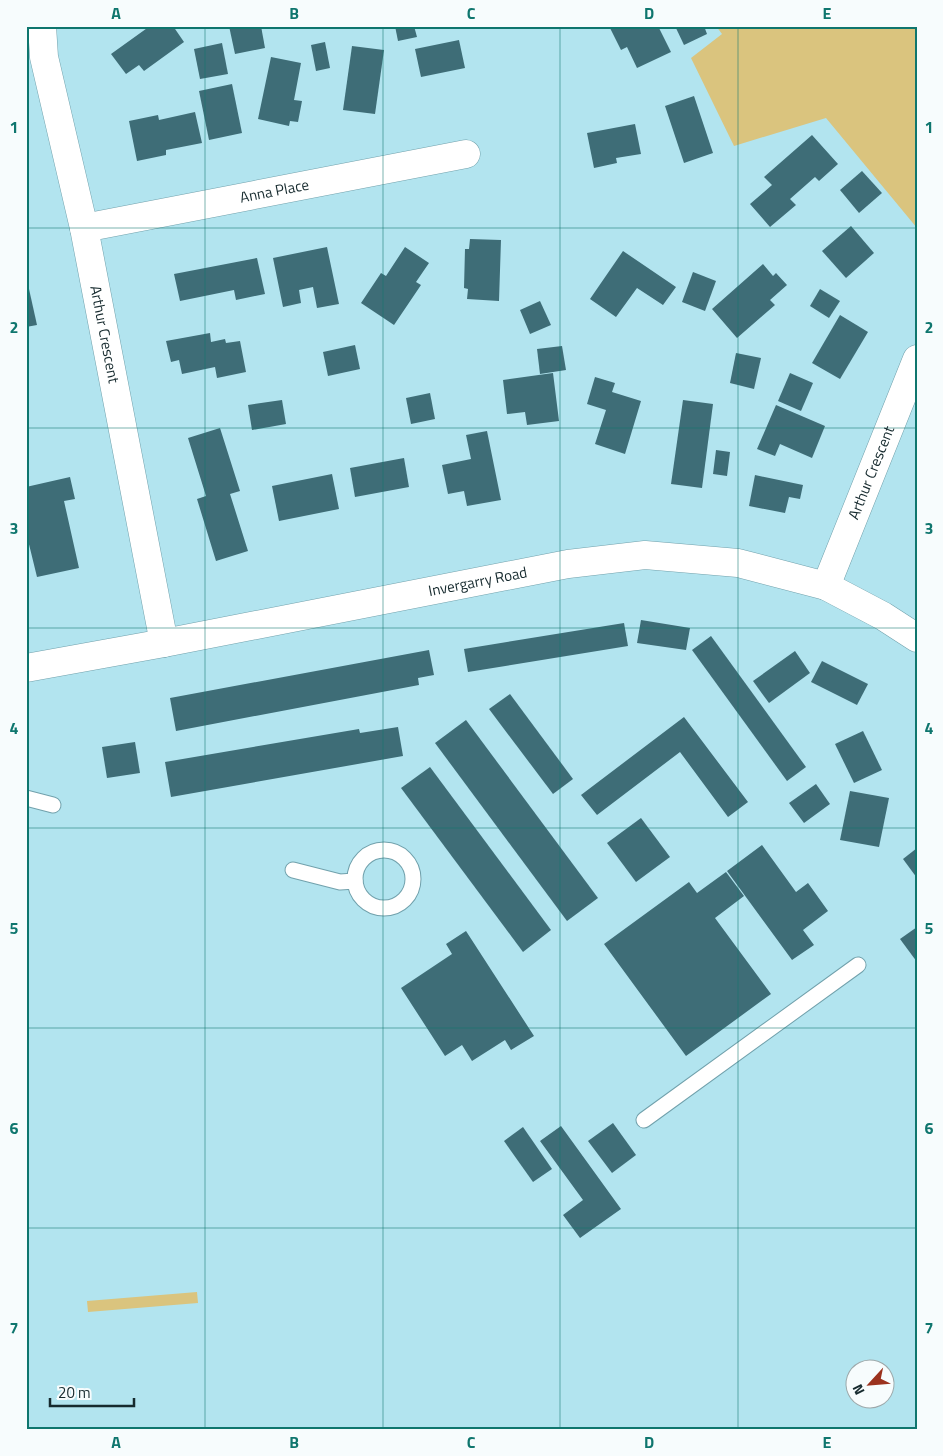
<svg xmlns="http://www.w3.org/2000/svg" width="943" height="1456" viewBox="0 0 943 1456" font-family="'Titillium Web',sans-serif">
<rect width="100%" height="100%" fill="#b2e4ef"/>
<!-- green -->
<g fill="#dac47e">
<path d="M716,26H917V228L826,118L734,146L691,58L722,34Z"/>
<path d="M197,1292L198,1303L88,1312L87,1301Z"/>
</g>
<!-- building -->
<g fill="#3e6d77">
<path d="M150,26H173L184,42L144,71L139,65L126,74L111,54Z"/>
<path d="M229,26H261L265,48L235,54Z"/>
<path d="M395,26H414L417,37L398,41Z"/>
<path d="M609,26H658L671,52L637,68L627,47L621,50Z"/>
<path d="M675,26H704L707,34L684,45Z"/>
<path d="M459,40L465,68L421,77L415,49Z"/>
<path d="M325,42L330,68L316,71L311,45Z"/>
<path d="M222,43L228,74L200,79L194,49Z"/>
<path d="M352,46L384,50L375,114L343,110Z"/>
<path d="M271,57L301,63L294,100L302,101L298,122L290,121L289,126L258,119Z"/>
<path d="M232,84L242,133L209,140L199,91Z"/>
<path d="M694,96L713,153L684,163L665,106Z"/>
<path d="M195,112L202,143L166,150V155L137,161L129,121L158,115L159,120Z"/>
<path d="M635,124L641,154L616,158L617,163L594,168L587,133Z"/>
<path d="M812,135L838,164L819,181L815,177L790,199L796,205L770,227L750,204L772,185L764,177Z"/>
<path d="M862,171L882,193L859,213L840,190Z"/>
<path d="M851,226L874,253L846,278L822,251Z"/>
<path d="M470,239L501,240L499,301L467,299L468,289L464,288L465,249H469Z"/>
<path d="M327,247L339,304L317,308L313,287L299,290L301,303L283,307L273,258Z"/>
<path d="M405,247L429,263L416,282L421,285L394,325L361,303L381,273L386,276Z"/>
<path d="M623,251L676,287L663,305L637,288L616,317L590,299Z"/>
<path d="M257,258L265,294L236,300L234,290L180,301L174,274Z"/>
<path d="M763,264L773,276L776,273L787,285L770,300L775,305L737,338L712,309Z"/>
<path d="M693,272L716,281L705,311L682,302Z"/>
<path d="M29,289L37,325L26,327V290Z"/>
<path d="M820,289L840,301L829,318L810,306Z"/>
<path d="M540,301L551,325L530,334L520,310Z"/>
<path d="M840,315L868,332L840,379L812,363Z"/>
<path d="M210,333L211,342L225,339L226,343L240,341L246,372L217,378L215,367L182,374L179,360L171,362L166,341Z"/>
<path d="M355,345L360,369L328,376L323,352Z"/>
<path d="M562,346L566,370L540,374L537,349Z"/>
<path d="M736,353L761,358L754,389L730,383Z"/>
<path d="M553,373L559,421L527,425L525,412L507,414L503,380Z"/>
<path d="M790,373L813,383L801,411L778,401Z"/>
<path d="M595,377L615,383L612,392L641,401L625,454L595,444L606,410L587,404Z"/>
<path d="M430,393L435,419L411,424L406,398Z"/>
<path d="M282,400L286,424L252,430L248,405Z"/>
<path d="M683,400L713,404L702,488L671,484Z"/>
<path d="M776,405L825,426L812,458L780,444L775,456L757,449Z"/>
<path d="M220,428L240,491L230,494L248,551L216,561L197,499L206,496L188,438Z"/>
<path d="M487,431L501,500L467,506L464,491L448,494L442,465L471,459L466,435Z"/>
<path d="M716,450L730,452L727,476L713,474Z"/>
<path d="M404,458L409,487L355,497L350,468Z"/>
<path d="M332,474L339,509L279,521L272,486Z"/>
<path d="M755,475L803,485L800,499L789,497L785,513L749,506Z"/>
<path d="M70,477L75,499L64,501L79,568L37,577L26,532V487Z"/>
<path d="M641,620L690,628L686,650L637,643Z"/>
<path d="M624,623L628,646L468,672L464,649Z"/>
<path d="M711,636L806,767L787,781L692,650Z"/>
<path d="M429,650L434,675L418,678L419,685L176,731L170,698Z"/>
<path d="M795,651L810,673L769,703L753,681Z"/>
<path d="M822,661L868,684L857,705L811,682Z"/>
<path d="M510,694L573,779L553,794L489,709Z"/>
<path d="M684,717L748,802L728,817L680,752L597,815L581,795Z"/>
<path d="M466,720L598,898L567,921L435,743Z"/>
<path d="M398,727L403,756L171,797L165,762L359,729L360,733Z"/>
<path d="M863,731L882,770L854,783L835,744Z"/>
<path d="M135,742L140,773L107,778L102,747Z"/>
<path d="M430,767L551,930L523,952L401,788Z"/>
<path d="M816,784L830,804L804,823L789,803Z"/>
<path d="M850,791L889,798L879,847L840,840Z"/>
<path d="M641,818L670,857L636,882L607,843Z"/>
<path d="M762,845L796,892L808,883L828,911L803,930L814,945L792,960L727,871Z"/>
<path d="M917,848V878L903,859Z"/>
<path d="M726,872L744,896L715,918L771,994L686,1056L604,944L689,882L697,893Z"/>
<path d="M917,927V962L900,939Z"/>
<path d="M466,931L534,1036L511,1050L505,1040L472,1061L462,1045L445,1056L401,988L452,954L446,944Z"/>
<path d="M613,1123L636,1155L612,1173L588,1141Z"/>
<path d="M561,1126L621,1209L580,1238L563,1215L583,1200L540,1141Z"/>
<path d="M523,1127L552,1169L533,1182L504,1141Z"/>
</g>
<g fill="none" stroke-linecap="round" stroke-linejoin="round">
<defs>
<g id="lane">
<path d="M26,798L53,805"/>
<circle cx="384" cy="879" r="29"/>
<path d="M293,870L340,882L355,881"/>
<path d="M644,1120L858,965"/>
</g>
<g id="street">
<path id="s1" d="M42,26L44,57L84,228L164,643"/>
<path id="s2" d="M84,228L466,154"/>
<path id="s3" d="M826,586L917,359"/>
<path id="s4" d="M26,668L164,643L568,564L645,555L738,563L826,586L883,616L917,638"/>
</g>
</defs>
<!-- lane casing -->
<use href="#lane" stroke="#71a1ac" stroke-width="17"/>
<!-- street casing -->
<use href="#street" stroke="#71a1ac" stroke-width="29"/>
<!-- lane -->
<use href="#lane" stroke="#fff" stroke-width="15"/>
<!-- street -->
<use href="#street" stroke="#fff" stroke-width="28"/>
</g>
<!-- grid -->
<path fill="none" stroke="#0f766e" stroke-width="1" stroke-opacity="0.55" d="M205,26V1430M383,26V1430M560,26V1430M738,26V1430M26,228H917M26,428H917M26,628H917M26,828H917M26,1028H917M26,1228H917"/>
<g text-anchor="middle" stroke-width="5" stroke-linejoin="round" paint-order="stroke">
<!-- street labels -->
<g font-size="15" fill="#162a2e" stroke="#f7fcfd">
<text dy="5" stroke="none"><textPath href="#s2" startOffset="194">Anna Place</textPath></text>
<text dy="5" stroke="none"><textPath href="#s1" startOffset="315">Arthur Crescent</textPath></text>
<text dy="5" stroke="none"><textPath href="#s3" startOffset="122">Arthur Crescent</textPath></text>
<text dy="5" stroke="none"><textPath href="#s4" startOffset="460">Invergarry Road</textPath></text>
</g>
</g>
<!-- border -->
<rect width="943" height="1456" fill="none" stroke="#f7fcfd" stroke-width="55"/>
<!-- north arrow -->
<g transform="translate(870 1384) rotate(244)"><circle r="24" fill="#f7fcfd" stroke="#9da8aa"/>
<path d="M0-4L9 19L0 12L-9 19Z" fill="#9b321e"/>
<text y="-8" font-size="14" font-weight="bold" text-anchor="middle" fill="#162a2e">N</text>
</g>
<!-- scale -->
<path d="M50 1398v8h84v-8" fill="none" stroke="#162a2e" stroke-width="2.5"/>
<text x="58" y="1398" font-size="15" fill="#162a2e" stroke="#f7fcfd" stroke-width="4" paint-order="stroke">20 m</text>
<rect x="28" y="28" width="888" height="1400" fill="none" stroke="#0f766e" stroke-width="2"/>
<g font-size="16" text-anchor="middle" font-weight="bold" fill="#0f766e">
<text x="116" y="19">A</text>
<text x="294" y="19">B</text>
<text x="471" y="19">C</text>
<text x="649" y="19">D</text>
<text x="827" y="19">E</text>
<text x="14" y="133">1</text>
<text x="929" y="133">1</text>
<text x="14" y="333">2</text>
<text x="929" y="333">2</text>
<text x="14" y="534">3</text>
<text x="929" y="534">3</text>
<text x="14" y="734">4</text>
<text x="929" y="734">4</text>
<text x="14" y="934">5</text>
<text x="929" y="934">5</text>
<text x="14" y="1134">6</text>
<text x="929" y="1134">6</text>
<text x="14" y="1334">7</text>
<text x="929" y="1334">7</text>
<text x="116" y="1448">A</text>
<text x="294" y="1448">B</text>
<text x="471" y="1448">C</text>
<text x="649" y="1448">D</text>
<text x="827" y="1448">E</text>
</g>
</svg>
